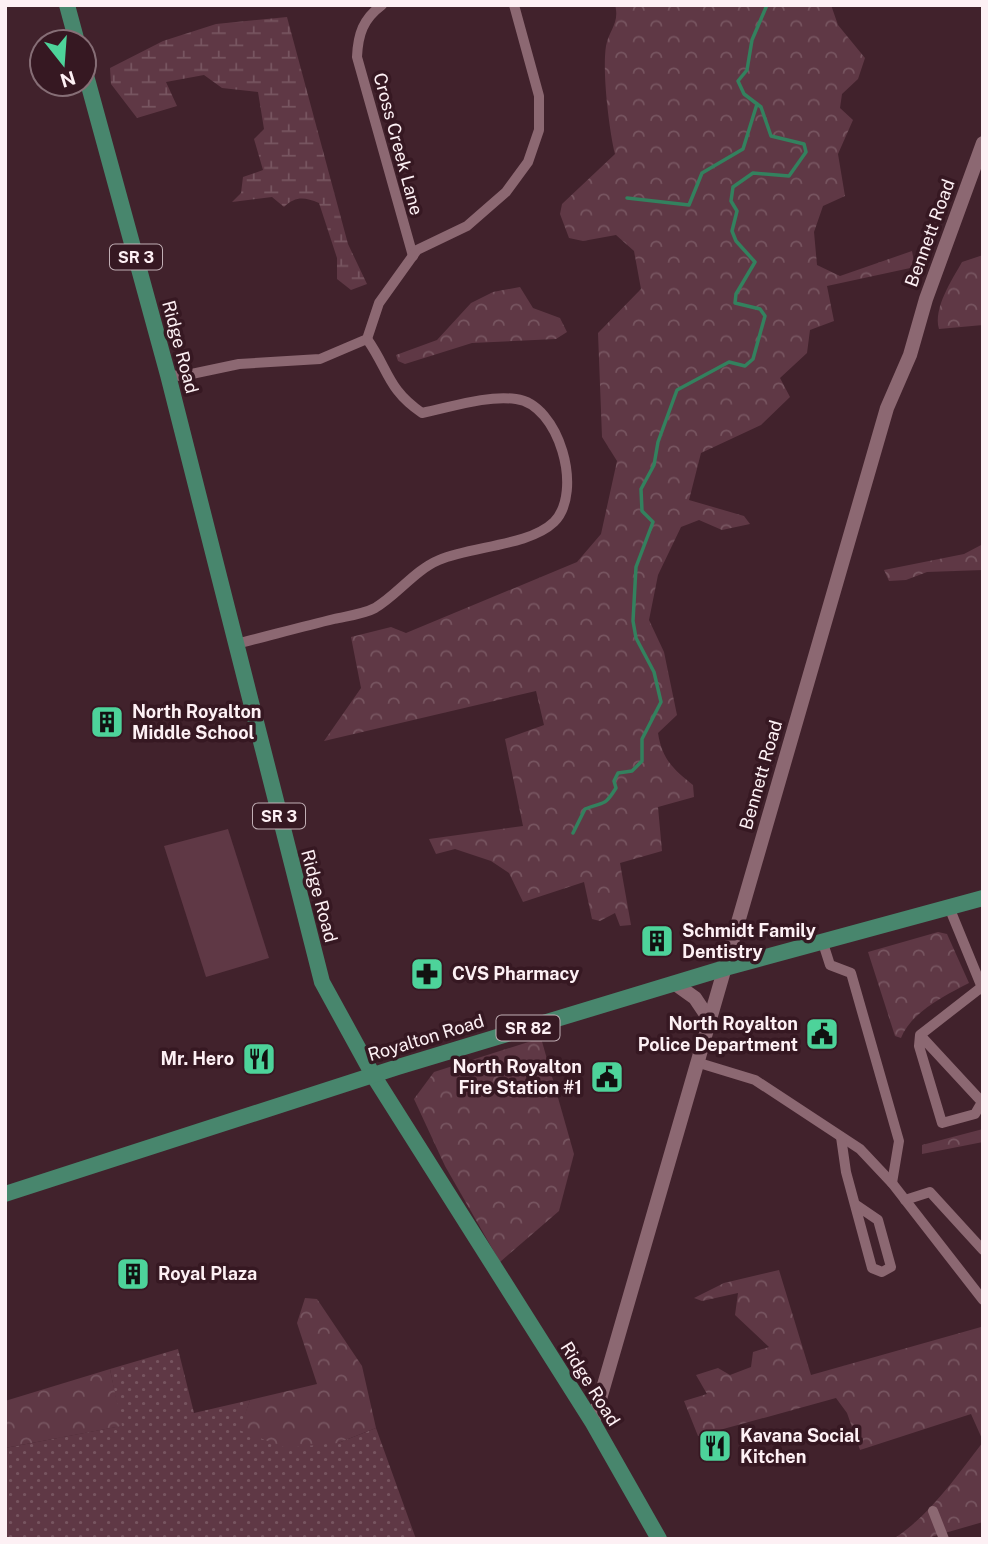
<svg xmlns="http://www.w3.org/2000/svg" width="988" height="1544" viewBox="0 0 988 1544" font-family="'Public Sans',sans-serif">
<defs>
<pattern id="grass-dots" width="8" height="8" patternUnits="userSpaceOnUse" patternTransform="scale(1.75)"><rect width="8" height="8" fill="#5f3845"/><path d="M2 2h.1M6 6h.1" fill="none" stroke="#775560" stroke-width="1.8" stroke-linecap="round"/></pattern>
<pattern id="forest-crowns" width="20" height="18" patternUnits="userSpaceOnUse" patternTransform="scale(1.75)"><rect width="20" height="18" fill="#5f3845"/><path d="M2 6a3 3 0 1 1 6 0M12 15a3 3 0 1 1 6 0" fill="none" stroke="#775560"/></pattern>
<pattern id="wetland-marsh" width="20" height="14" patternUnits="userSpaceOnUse" patternTransform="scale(1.75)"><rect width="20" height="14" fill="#5f3845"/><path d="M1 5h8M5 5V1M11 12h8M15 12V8" fill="none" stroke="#775560"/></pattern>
</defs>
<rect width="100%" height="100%" fill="#41222c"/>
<!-- grass -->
<path fill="url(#grass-dots)" d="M178,1349L194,1413L250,1400L240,1430L338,1443L376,1428L416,1539H5V1448L121,1426L110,1369Z"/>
<!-- forest -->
<g fill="url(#forest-crowns)">
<path d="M615,5H831L838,25L865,58L858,79L842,94L840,108L853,120L838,154L845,196L823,206L814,232L817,265L840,276L912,251L915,267L827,286L834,321L810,330L807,353L780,378L790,397L761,425L701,453L689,500L744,516L750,524L722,530L699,520L681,527L658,575L649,620L664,652L677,715L658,733C662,759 673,769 693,785L694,797L658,807L662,851L620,863L631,925L620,926L615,913L600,921L592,919L584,882L523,902L509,873L491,861L455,849L436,854L429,839L523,826L505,739L544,725L536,691L324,741L361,688L351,637L391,627L406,633L577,562L601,534L617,461L602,437L598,333L641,289L634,251L616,235L583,241L569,238L560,214L562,204L615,154C609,129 602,71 606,46C609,30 620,23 615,5Z"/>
<path d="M983,255V325L939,329C933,308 952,280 962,262Z"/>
<path d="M520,287L533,308L560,318L567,332L556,339L472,343L405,364L398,361L396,355L437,340L471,303L493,292Z"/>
<path d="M983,544V570L927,572L906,580L889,581L884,570L964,554Z"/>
<path d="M938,932L947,934L969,983C946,995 911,1012 901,1038L895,1036L868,952Z"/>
<path d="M541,1038L574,1154L559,1211L500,1262L445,1166L414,1099L434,1072Z"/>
<path d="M983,1129V1142L922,1154V1145Z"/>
<path d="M779,1270L811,1375L981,1327L983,1441L971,1414L860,1450L847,1413L836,1398L698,1436L684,1401L707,1394L696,1375L718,1368L730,1375L751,1367L753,1352L769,1347L735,1315L738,1293L702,1301L694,1298L724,1283Z"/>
<path d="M305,1298L317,1299L362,1366L376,1428L338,1443L286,1448L239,1430L250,1400L317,1384L297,1323Z"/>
<path d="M110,1369L122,1426L5,1448V1401Z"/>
<path d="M983,1442V1522L924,1539H893C929,1517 958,1474 983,1442Z"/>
</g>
<!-- wetland -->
<path fill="url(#wetland-marsh)" d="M287,17L348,244L367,284L351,290L337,279V258L319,203C304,197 296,196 284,207L272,197L232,202L241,193L243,177L263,170L254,139L264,129L258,92L222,88L204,75L166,82L177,106L137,118L111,84L110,68L163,41L216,24Z"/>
<!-- garden -->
<path fill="#5f3845" d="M228,829L269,958L206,977L164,846Z"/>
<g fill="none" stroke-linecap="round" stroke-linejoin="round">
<!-- stream -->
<g stroke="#33815e" stroke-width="3.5">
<path d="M627,198L689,205L702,173L743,149L757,104"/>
<path d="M573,833L585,809C605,801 604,807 616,788L614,781L618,773L632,771L642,761V739L661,702L654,672L636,638L633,621L636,567L653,522L642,511L641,489L654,465L658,442L677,390L729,362L745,366L753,359L765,316L760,309L735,303L736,294L755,262L736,241L732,231L737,211L731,201L733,187L753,173L789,176L806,152L804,144L771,136L761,107L744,94L738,81L747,70L752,40L767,5"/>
</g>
<!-- street -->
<g stroke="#8c6872" stroke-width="10">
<path d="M382,5C363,19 358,34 357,57L413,256"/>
<path d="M168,375L182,376L239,364L320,359L367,339L379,303L417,250L467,226L506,192L528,162L539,130V96L514,5"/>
<path d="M236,644C268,636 301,627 334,619C347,616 364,614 375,608C397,595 415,570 439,560C472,546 529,546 554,522C584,492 559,404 516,399C486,395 452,407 422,413C387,389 389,370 367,339"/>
<path d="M949,907L983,990"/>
<path d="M822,940L830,965L851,973L899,1141L892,1183"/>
<path d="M920,1035L982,1102L975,1114L942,1123L919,1046L920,1035L983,986"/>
<path d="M696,1062L755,1080L860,1149L892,1183L983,1300"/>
<path d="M841,1137L846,1172L872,1268L882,1272L891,1267L878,1220L856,1205"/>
<path d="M905,1200L930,1192L983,1250"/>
<path d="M933,1511L944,1539"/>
</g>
<!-- secondary -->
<g stroke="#8c6872" stroke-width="14">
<path d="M674,983L695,998L709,1019"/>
<path d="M593,1423L887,408L910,355L926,299L983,143"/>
</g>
<!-- primary -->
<g stroke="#48866d" stroke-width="16">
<path d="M67,5L77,42"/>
<path d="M84,68L168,375L322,982L373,1075L593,1423L659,1539"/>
<path d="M5,1194L398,1067L725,968L983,898"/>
</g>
</g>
<!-- icons -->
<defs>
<symbol id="building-square" viewBox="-11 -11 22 22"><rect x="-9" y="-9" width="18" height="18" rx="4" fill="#4dd39a" stroke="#361822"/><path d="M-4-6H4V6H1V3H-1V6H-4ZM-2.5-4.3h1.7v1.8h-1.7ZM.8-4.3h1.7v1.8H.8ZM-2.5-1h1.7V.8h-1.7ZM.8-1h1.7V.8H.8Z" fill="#111"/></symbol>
<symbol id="pharmacy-square" viewBox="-11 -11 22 22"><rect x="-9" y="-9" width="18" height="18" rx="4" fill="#4dd39a" stroke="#361822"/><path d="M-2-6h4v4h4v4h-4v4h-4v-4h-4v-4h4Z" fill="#111"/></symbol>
<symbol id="civic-square" viewBox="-11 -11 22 22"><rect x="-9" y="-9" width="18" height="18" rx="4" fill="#4dd39a" stroke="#361822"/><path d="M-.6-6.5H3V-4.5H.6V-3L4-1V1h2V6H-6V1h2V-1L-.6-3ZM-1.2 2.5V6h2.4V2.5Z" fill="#111"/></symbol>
<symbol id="restaurant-square" viewBox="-11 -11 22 22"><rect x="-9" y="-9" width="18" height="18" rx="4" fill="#4dd39a" stroke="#361822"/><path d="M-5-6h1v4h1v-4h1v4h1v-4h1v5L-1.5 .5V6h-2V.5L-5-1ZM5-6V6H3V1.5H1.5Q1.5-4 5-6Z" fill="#111"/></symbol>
</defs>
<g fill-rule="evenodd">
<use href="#building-square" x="88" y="703" width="38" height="38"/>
<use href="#building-square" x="638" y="922" width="38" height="38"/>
<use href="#pharmacy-square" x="408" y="955" width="38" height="38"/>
<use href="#civic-square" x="803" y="1015" width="38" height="38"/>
<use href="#restaurant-square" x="240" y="1040" width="38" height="38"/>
<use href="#civic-square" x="588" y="1058" width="38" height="38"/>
<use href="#building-square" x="114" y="1255" width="38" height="38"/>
<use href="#restaurant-square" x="696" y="1427" width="38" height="38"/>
</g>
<g text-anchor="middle" stroke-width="7" stroke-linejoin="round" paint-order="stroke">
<!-- shield labels -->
<g fill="#361822" stroke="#c1afb5" stroke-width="2">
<rect x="110" y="244.5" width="52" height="25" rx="5"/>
<rect x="253" y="803.5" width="52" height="25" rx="5"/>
<rect x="496.5" y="1015.5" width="63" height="25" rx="5"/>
</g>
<g font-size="16" font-weight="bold" fill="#fdf0f4">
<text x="136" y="263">SR 3</text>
<text x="279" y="822">SR 3</text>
<text x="528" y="1034">SR 82</text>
</g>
<!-- street labels -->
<g font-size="18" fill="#fdf0f4" stroke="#361822">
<text transform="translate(398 144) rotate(75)" y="6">Cross Creek Lane</text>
<text transform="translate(930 233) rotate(-70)" y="6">Bennett Road</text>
<text transform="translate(180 347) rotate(75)" y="6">Ridge Road</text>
<text transform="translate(761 775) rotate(-74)" y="6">Bennett Road</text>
<text transform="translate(319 896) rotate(75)" y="6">Ridge Road</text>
<text transform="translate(426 1038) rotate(-17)" y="6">Royalton Road</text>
<text transform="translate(590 1384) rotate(58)" y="6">Ridge Road</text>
</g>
<!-- poi labels -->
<g font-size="18" font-weight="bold" fill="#fdf0f4" stroke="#361822" text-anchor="start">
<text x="132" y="718">North Royalton<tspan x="132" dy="21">Middle School</tspan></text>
<text x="682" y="937">Schmidt Family<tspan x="682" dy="21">Dentistry</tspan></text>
<text x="452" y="980">CVS Pharmacy</text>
<text x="798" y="1030" text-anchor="end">North Royalton<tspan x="798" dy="21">Police Department</tspan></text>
<text x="234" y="1065" text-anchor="end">Mr. Hero</text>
<text x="582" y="1073" text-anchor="end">North Royalton<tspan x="582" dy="21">Fire Station #1</tspan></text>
<text x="158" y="1280">Royal Plaza</text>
<text x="740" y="1442">Kavana Social<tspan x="740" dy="21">Kitchen</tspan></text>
</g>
</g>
<!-- border -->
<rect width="988" height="1544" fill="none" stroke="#fdf0f4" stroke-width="14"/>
<!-- north arrow -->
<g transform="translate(63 63) rotate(163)"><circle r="33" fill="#361822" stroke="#866e76" stroke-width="2"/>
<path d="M0-5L12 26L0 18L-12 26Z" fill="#4dd39a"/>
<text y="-10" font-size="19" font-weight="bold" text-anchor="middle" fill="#fdf0f4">N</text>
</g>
</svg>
